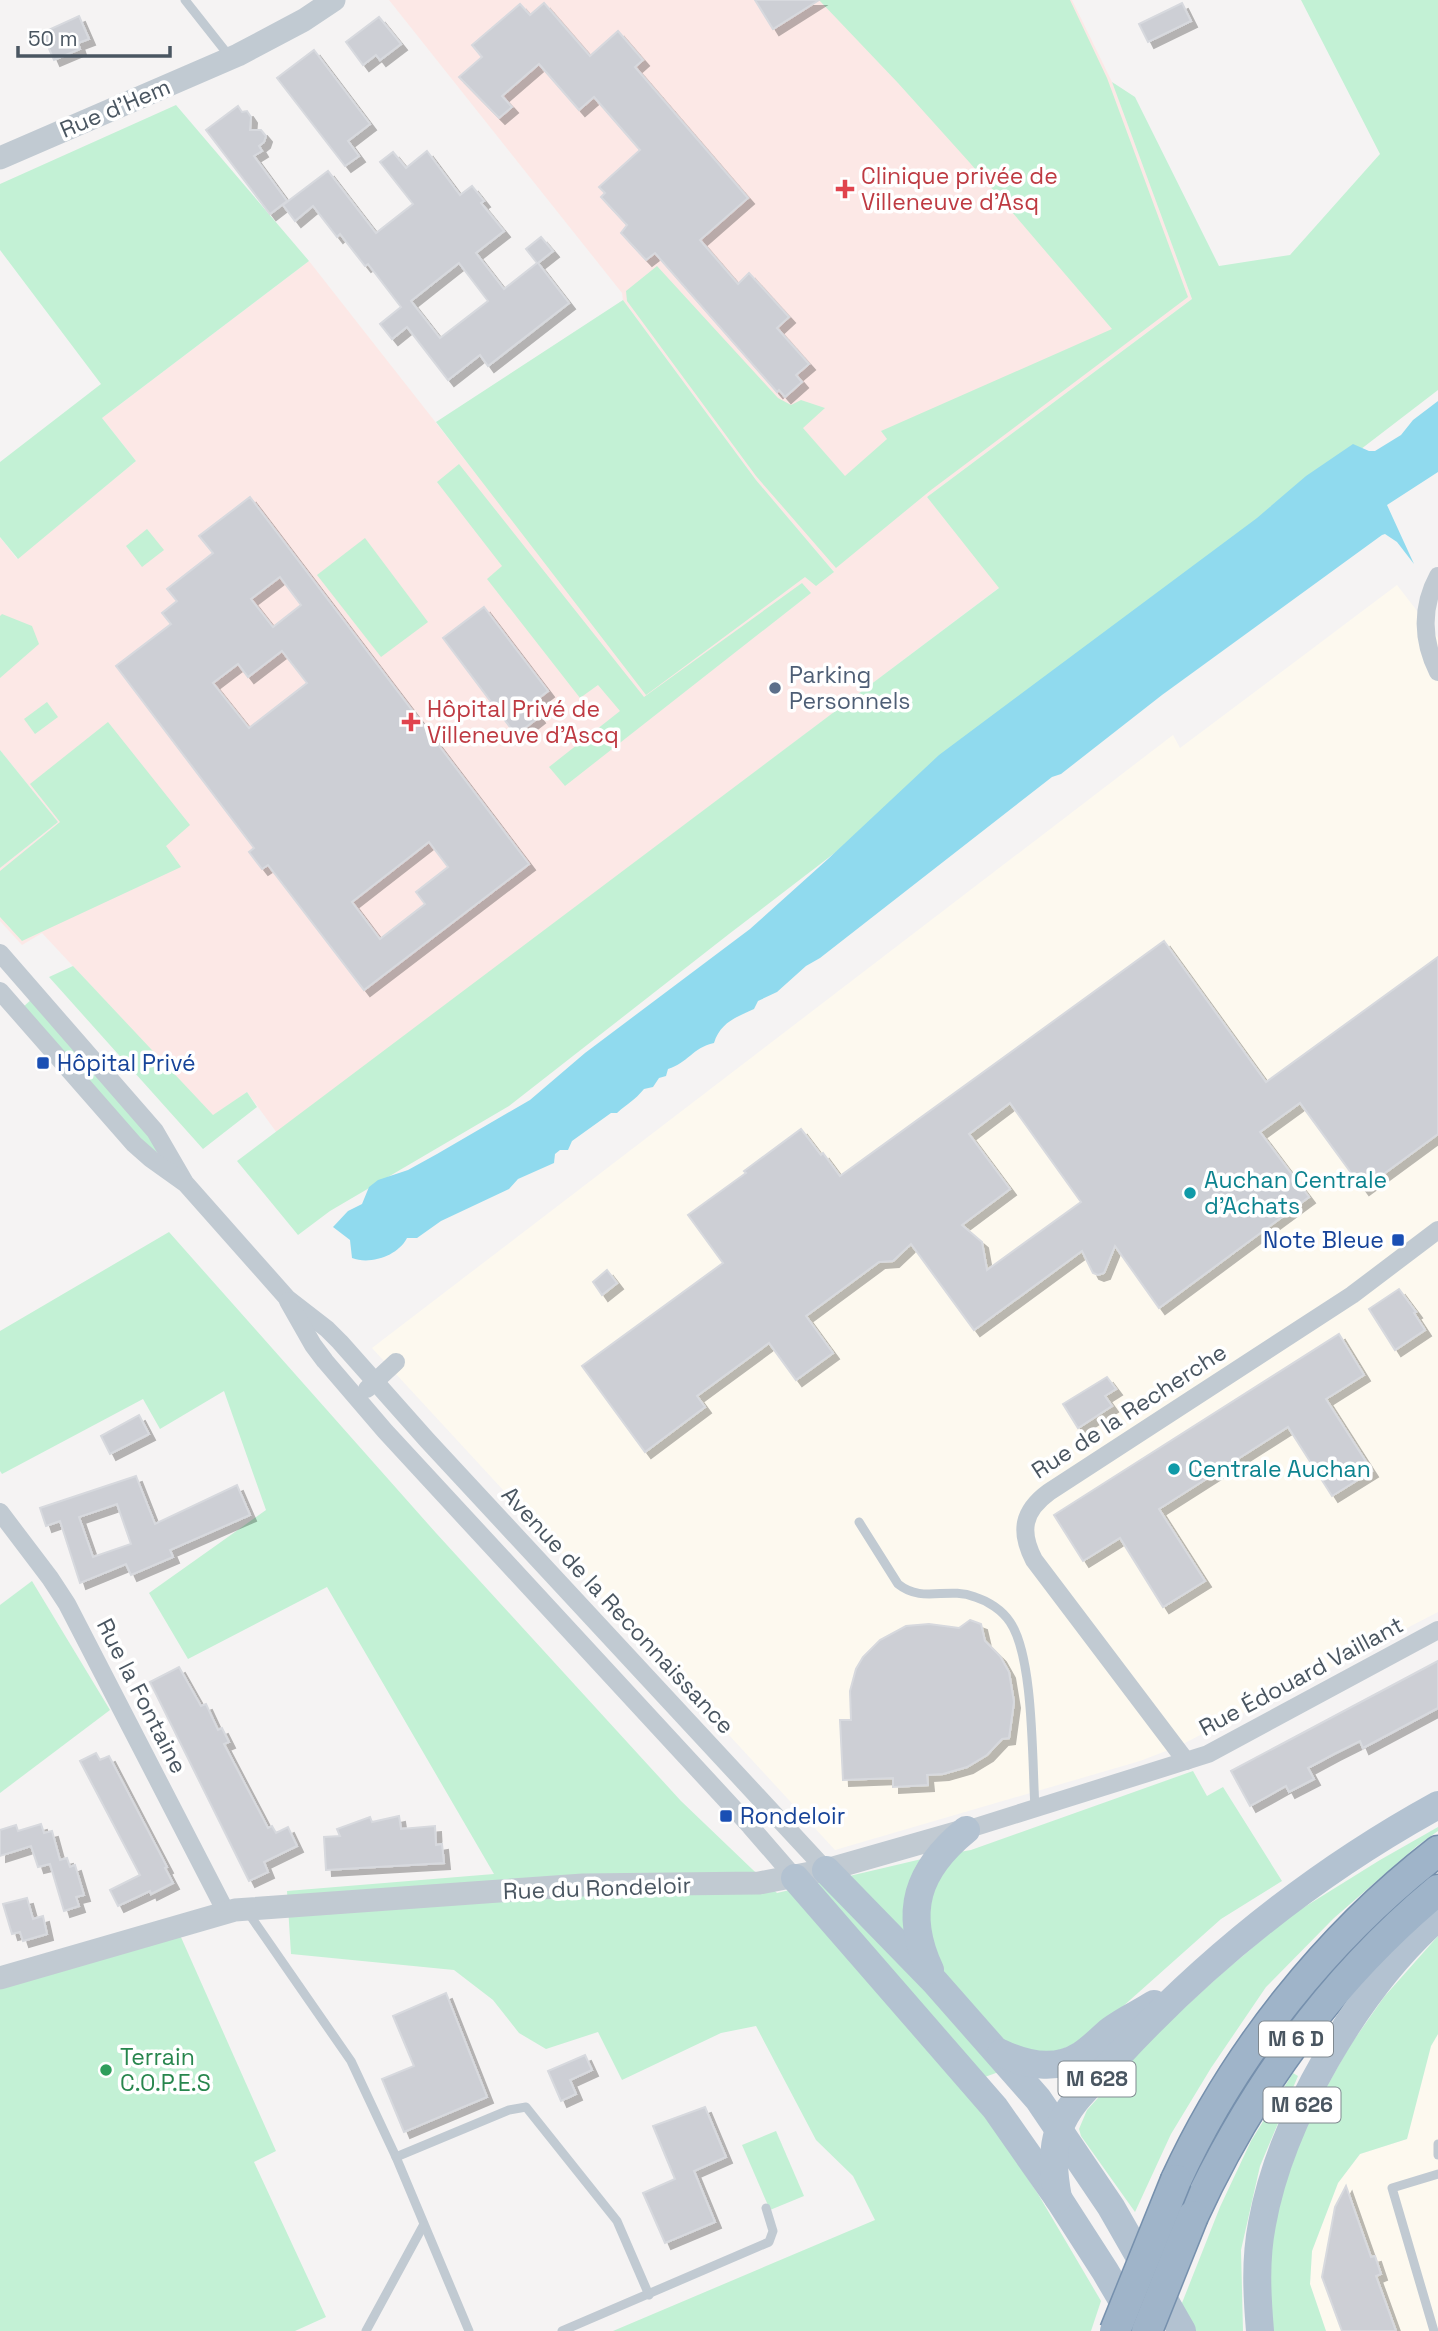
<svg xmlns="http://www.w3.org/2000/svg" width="1438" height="2331" viewBox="0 0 1438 2331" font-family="'Space Grotesk',sans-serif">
<defs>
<filter id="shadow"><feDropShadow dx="6" dy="6" stdDeviation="0" flood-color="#0004"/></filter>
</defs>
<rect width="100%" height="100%" fill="#f5f3f3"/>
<!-- commercial -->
<g fill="#fdf9ef">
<path d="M1397,585L1438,638V1612L1179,1746L1140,1761L835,1850L372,1348L1173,735L1180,748Z"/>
<path d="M1438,2034V2331H1326L1310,2284L1312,2251L1338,2183L1360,2154L1407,2139L1431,2046Z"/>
</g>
<!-- medical -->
<path fill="#fce8e6" d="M389,0H1072L1112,82L1192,299L927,497L1000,587L277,1133L247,1092L213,1116L42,933L22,945L0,921V868L58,822L0,750V537L17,559L136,461L102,418L309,261L477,475L805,576L833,571L756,480L623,300L622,293Z"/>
<!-- green -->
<g fill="#c3f1d5">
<path d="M819,0H1070L1107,78L1188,297L931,490L836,568L756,476L627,301L626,291L657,266L778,398L791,405L801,400L825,408L803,428L845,476L887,439L881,431L1112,329L970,163L898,83Z"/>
<path d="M1301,0H1438V390L729,934L509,1106L330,1211L298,1235L237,1161L999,588L927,497L1192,299L1112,82L1135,97L1219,266L1290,255L1380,154Z"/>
<path d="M176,105L309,261L102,418L136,461L18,559L0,537V462L101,384L0,250V184Z"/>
<path d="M623,300L756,480L834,572L816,586L805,577L646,695L436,422Z"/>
<path d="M459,464L644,697L802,583L811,593L565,786L549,767L620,711L598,685L580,698L487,579L502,566L437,482Z"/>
<path d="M147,529L164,550L142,567L126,546Z"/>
<path d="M365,538L428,622L381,657L317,575Z"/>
<path d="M2,614L32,626L39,644L0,678V616Z"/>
<path d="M47,702L58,717L35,734L24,719Z"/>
<path d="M108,722L190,825L166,846L181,867L22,941L0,917V871L60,822L30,784Z"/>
<path d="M0,750L58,822L0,868Z"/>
<path d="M73,966L213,1115L247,1092L257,1107L203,1149L49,977Z"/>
<path d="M33,998L144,1126L158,1150L155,1155L22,1008Z"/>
<path d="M169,1232L436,1533L681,1801L777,1893L926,1858L971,1850L1193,1771L1207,1796L1223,1787L1282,1881L1221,1919L1102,2025L1070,2046L960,2086L1000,2136L1038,2194L1101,2301L1091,2331H613L875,2220L853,2176L816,2140L756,2026L721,2033L622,2080L598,2032L546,2049L519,2033L493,2000L454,1970L291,1954L287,1891L494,1874L327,1587L188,1659L149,1593L266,1510L224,1391L160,1429L143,1399L2,1474L0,1471V1331Z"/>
<path d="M32,1581L110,1710L0,1793V1605Z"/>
<path d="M1438,1827V1831L1417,1846L1334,1918L1266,1987L1211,2068L1171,2134L1135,2212L1081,2136L1079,2129L1087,2110L1156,2034L1219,1976L1290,1916L1380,1860Z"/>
<path d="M172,1917L276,2151L254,2162L326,2317L295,2331H0V1975Z"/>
<path d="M1438,1936V2034L1431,2046L1407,2139L1360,2154L1338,2183L1312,2251L1310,2284L1326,2331H1273L1267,2265L1278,2204L1307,2122L1349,2047L1384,1997Z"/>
<path d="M1293,2073L1298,2076L1260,2166L1241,2250L1243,2331H1196L1180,2308L1220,2207L1251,2141Z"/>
<path d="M776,2131L804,2196L770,2210L742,2145Z"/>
</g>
<!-- water -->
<path fill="#90daee" d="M1438,401V472L1387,505L1414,564L1397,542L1385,534L1382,535L1162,695L1061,774L1052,777L820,958L806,966L777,992L758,1001L754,1009C736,1017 720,1023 714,1043C692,1048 688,1063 668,1069L666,1076L659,1078L653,1087L644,1089C634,1101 628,1103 617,1113H611L572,1141L568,1150H560L555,1154L554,1163L518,1179L509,1189L441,1221L417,1238H407C398,1256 370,1265 352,1258L350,1240L333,1227L348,1211L362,1204L369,1187L378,1180L408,1170L437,1154L530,1100L585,1053L750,929L828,859L939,755L1257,518L1306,476L1353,444L1369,451H1375L1401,435L1413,420Z"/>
<!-- building -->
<g fill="#cdcfd5" stroke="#d7d9de" stroke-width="2" fill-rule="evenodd" filter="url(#shadow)">
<path d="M755,0H819L773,29Z"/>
<path d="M544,3L590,56L618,31L643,60L635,67L748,198L700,240L738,284L749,273L789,317L777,328L809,364L796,375L802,382L785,397L779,390L777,392L655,253L646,260L621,233L627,225L601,197L605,193L599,187L640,150L594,97L579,110L539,64L502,96L512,107L499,118L459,77L482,57L472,45L520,4L530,15Z"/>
<path d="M1182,3L1191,21L1148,42L1139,24Z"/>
<path d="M79,16L89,39L78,43L80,49L54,60L42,33Z"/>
<path d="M379,17L401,44L380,60L376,55L363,65L346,42Z"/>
<path d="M314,50L370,124L348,141L359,156L345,166L277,78Z"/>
<path d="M238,106L242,112L247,111L251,117L250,130H261L266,136L264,142L259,146L262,151L254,156L287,201L270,214L206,130Z"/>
<path d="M427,151L460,195L472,186L484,201L481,203L504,231L476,253L504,289L537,263L526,249L541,237L553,251L538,263L569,303L488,366L480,355L448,380L407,327L392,339L380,324L401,307L368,264L365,266L340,234L337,237L313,206L295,221L283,205L328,171L376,233L413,204L380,162L393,152L406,168ZM459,263L488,301L440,338L411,301Z"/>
<path d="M250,497L529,864L364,990L268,865L262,869L255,860L249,852L254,848L116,666L171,624L162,613L177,601L167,589L213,553L199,536ZM280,577L301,605L273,627L251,599ZM282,651L307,683L249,728L213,683L238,664L248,677ZM429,842L448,867L416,892L425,904L380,939L352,902Z"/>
<path d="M484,607L548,691L530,705L539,717L516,735L443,638Z"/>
<path d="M1164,941L1266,1082L1438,957V1134L1363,1189L1300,1103L1260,1132L1309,1197L1159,1308L1115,1246L1104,1273L1098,1275L1093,1273L1082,1251L974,1330L911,1244L893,1261L879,1262L806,1316L833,1353L796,1380L769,1343L697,1396L705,1407L645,1452L582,1366L723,1263L688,1215L746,1173L744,1171L801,1129L821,1155L823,1153L840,1176ZM1010,1103L1081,1202L987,1270L982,1242L962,1225L1010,1189L969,1134Z"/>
<path d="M607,1270L617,1283L602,1295L593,1282Z"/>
<path d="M1399,1289L1416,1312L1414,1313L1425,1330L1395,1350L1369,1309Z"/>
<path d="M1339,1334L1364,1375L1326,1399L1372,1471L1332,1496L1288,1427L1159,1509L1205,1581L1163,1607L1120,1538L1083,1561L1054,1515Z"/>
<path d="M1107,1377L1116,1389L1105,1396L1112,1406L1078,1428L1063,1404Z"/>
<path d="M139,1415L149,1434L110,1454L101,1436Z"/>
<path d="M136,1476L155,1524L237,1485L250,1515L170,1550L173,1557L131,1575L126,1564L80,1583L60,1521L46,1526L40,1508ZM117,1504L131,1544L93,1557L79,1517Z"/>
<path d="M970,1620L981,1624L985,1641L1000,1656L1009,1672L1014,1702L1009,1738L1002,1739L987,1755L967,1767L943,1774L927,1775L928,1785L893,1787V1778L843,1780L840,1720H851L850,1691L856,1669L863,1657L880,1640L906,1626L929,1624L959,1628Z"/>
<path d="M1438,1661V1708L1363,1748L1360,1741L1334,1754L1308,1768L1314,1779L1289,1792L1286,1786L1250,1806L1231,1771Z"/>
<path d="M179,1667L201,1706L206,1704L218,1730L222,1728L229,1742L224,1744L268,1828L272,1826L276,1833L288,1827L297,1846L264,1862L268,1872L249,1881L150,1682Z"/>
<path d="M96,1753L100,1760L109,1756L167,1867L165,1868L173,1883L151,1894L150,1891L118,1906L110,1890L140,1875L80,1761Z"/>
<path d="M399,1816L401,1829L435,1826L436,1845L442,1844L444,1863L326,1870L324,1837L340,1836L337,1829L370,1817L372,1822Z"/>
<path d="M41,1824L44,1833L52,1831L60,1860L67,1858L70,1867L75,1865L84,1895L76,1897L79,1906L64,1911L50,1864L38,1867L31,1846L0,1856V1830L16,1825L18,1831Z"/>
<path d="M27,1898L33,1919L43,1916L47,1934L23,1941L20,1932L12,1934L3,1904Z"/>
<path d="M446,1993L487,2097L404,2132L382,2079L414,2066L393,2016Z"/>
<path d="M585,2055L592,2070L570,2080L576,2094L561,2101L548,2071Z"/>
<path d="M705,2107L726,2157L694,2171L715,2222L665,2243L643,2193L675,2179L653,2126Z"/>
<path d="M1346,2186L1371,2257L1375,2256L1381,2274L1376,2276L1396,2331H1342L1322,2277L1335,2207Z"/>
</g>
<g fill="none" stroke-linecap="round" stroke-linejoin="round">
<defs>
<g id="trunk">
<path d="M1176,2180C1235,2052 1327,1937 1438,1851"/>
<path d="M1193,2216C1251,2090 1331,1979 1438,1890"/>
</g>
</defs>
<!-- trunk casing -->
<use href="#trunk" stroke="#7690ad" stroke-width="33"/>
<!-- service -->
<g stroke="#c1cad2" stroke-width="9">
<path d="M185,0L230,57"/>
<path d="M859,1522L898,1584C923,1604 947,1586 975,1597C988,1601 1002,1610 1010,1622C1034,1657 1032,1762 1035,1808"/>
<path d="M247,1911L351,2061L396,2157L469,2331"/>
<path d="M1438,2144V2155"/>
<path d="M396,2157L509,2110L526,2107L617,2221L649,2295"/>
<path d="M366,2331L423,2226"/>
<path d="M562,2331L769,2242L773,2231L766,2208"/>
<path d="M1434,2331L1392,2188L1438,2174"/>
</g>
<!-- minor -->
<g stroke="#c1cad2" stroke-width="18">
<path d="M1438,576C1421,607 1422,641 1438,672"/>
<path d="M0,953L155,1131L184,1181"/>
<path d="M0,991L134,1144L151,1159L186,1184L287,1298L327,1329L340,1342L427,1440L826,1870"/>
<path d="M288,1301L313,1345L325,1361L385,1431L750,1826L795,1878"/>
<path d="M367,1389L396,1362"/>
<path d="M0,1512L50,1578L67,1604L226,1912"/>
<path d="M1186,1761L1034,1560C1019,1531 1023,1511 1049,1492L1352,1295L1438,1230"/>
<path d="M966,1830L1208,1754L1438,1630"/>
</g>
<!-- tertiary -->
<g stroke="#c1cad2" stroke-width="23">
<path d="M0,158L238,55L304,20L334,0"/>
<path d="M0,1978L235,1910L583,1885L759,1883L826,1870L966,1830"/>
</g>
<!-- primary -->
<g stroke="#b3c2d1" stroke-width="28">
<path d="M826,1870L935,1982L1038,2099L1111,2207L1182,2331"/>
<path d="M795,1878L995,2108L1058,2198L1105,2271L1135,2322"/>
<path d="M930,1970C903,1912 917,1870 966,1830"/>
<path d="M1001,2053C1026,2065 1056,2071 1081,2055C1092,2048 1101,2038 1111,2030C1124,2020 1140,2013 1154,2004"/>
<path d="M1058,2198C1054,2176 1051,2152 1059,2130C1068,2102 1095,2081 1114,2060C1209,1957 1316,1872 1438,1805"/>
<path d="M1260,2331C1257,2295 1255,2260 1262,2224C1281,2119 1358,1988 1438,1917"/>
</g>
<!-- trunk -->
<use href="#trunk" stroke="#9fb4c9" stroke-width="30"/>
<defs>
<g id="trunk-bridge">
<path d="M1115,2331L1176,2180"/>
<path d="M1147,2331L1193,2216"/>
</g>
</defs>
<!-- trunk-bridge casing -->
<use href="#trunk-bridge" stroke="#7690ad" stroke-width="33" stroke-linecap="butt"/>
<!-- trunk-bridge -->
<use href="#trunk-bridge" stroke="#9fb4c9" stroke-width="30"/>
</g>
<!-- markers -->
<g fill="#e0444e" stroke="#fff" stroke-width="2.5">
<path d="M841.5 178.5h7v7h7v7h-7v7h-7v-7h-7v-7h7z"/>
<path d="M407.5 711.5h7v7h7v7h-7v7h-7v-7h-7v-7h7z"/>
</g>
<circle fill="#5c6f8a" stroke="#fff" stroke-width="2.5" cx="775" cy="688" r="7"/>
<g fill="#1a4fb4" stroke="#fff" stroke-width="2.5">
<rect x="36" y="1056" width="14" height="14" rx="3.5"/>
<rect x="1391" y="1233" width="14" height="14" rx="3.5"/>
<rect x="719" y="1809" width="14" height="14" rx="3.5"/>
</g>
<g fill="#0f9aa8" stroke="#fff" stroke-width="2.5">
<circle cx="1190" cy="1193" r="7"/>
<circle cx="1174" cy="1469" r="7"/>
</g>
<circle fill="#2e9e5b" stroke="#fff" stroke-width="2.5" cx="106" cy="2070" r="7"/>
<g text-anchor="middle" stroke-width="7" stroke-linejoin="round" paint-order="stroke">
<!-- shield labels -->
<g fill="#fff" stroke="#808990" stroke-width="2">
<rect x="1259" y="2021.5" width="74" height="35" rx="5"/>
<rect x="1058.5" y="2061.5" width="77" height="35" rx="5"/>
<rect x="1263.5" y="2087.5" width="77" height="35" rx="5"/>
</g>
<g font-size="21" font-weight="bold" fill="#4a5661">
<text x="1296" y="2046">M 6 D</text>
<text x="1097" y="2086">M 628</text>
<text x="1302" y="2112">M 626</text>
</g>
<!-- street labels -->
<g font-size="23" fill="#4a5661" stroke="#fff">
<text transform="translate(115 108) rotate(-23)" y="8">Rue d'Hem</text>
<text transform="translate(1129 1411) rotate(-33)" y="8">Rue de la Recherche</text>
<text transform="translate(618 1610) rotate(47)" y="8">Avenue de la Reconnaissance</text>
<text transform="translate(1301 1676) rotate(-28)" y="8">Rue Édouard Vaillant</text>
<text transform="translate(142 1696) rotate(63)" y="8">Rue la Fontaine</text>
<text transform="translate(597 1888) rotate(-2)" y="8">Rue du Rondeloir</text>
</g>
<!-- health labels -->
<g font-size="23" fill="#be3a42" stroke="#fff" text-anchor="start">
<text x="861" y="184">Clinique privée de<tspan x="861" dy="26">Villeneuve d'Asq</tspan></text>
<text x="427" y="717">Hôpital Privé de<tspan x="427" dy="26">Villeneuve d'Ascq</tspan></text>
</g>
<!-- service labels -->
<g font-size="23" fill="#4e5e75" stroke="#fff" text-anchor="start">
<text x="789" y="683">Parking<tspan x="789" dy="26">Personnels</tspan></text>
</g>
<!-- transit labels -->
<g font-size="23" fill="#164399" stroke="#fff" text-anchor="start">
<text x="57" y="1071">Hôpital Privé</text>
<text x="1384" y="1248" text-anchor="end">Note Bleue</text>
<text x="740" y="1824">Rondeloir</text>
</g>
<!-- culture labels -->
<g font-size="23" fill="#0d838f" stroke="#fff" text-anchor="start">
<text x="1204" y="1188">Auchan Centrale<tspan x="1204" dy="26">d'Achats</tspan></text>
<text x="1188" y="1477">Centrale Auchan</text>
</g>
<!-- leisure labels -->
<g font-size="23" fill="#27864d" stroke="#fff" text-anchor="start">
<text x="120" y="2065">Terrain<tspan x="120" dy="26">C.O.P.E.S</tspan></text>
</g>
</g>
<!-- scale -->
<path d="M18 46v10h152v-10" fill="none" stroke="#4a5661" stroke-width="3.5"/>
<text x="28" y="46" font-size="21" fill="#4a5661" stroke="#ffffff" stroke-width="5" paint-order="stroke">50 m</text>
</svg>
